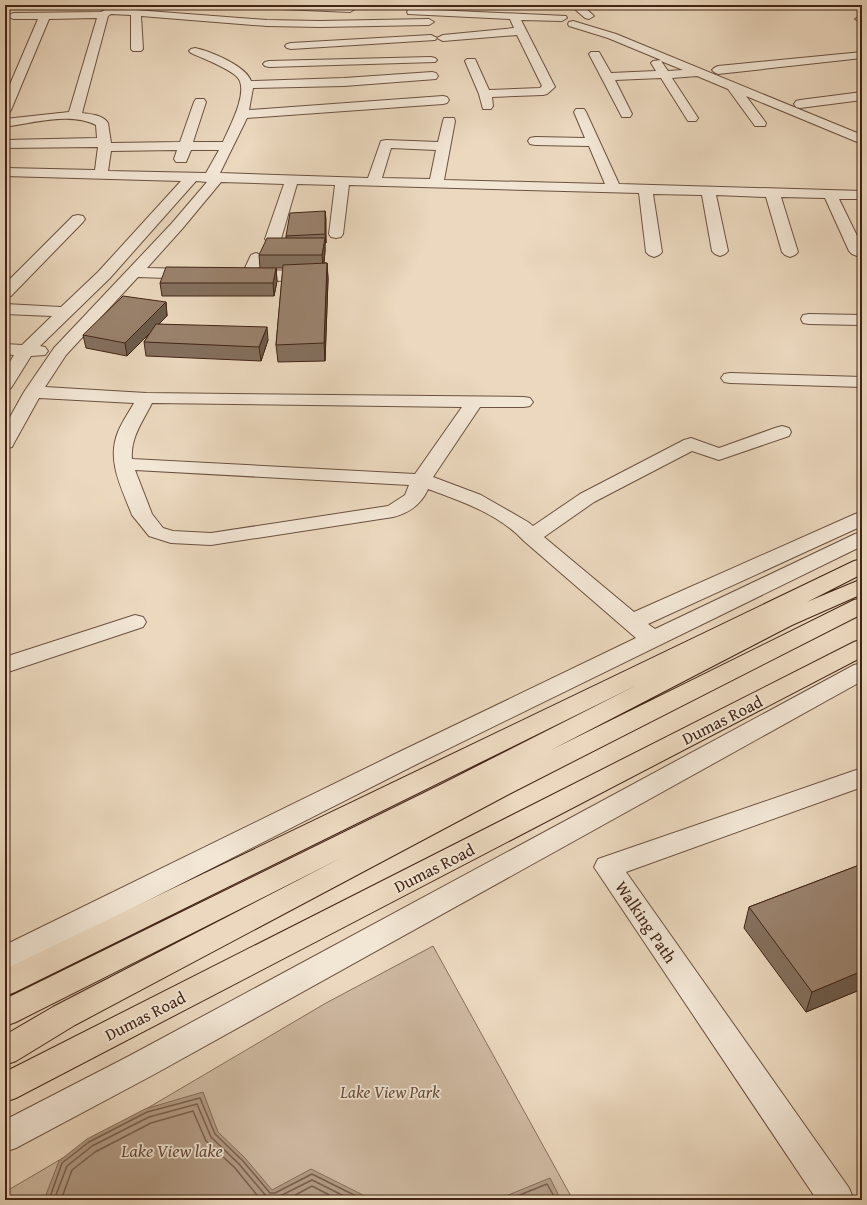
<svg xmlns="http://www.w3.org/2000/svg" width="867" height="1205" viewBox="0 0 867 1205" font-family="'Gentium Book Plus',serif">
<rect width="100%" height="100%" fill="#ebd8be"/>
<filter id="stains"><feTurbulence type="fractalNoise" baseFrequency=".005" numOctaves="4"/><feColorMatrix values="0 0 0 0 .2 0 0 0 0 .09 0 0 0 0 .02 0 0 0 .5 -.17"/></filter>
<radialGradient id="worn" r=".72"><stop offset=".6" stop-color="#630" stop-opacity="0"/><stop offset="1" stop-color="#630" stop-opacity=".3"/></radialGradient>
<!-- green -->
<path fill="#ceb9a1" stroke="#886e5c" d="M433,946L573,1200H5V1192L326,1003Z"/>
<!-- water -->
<g fill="#b29b85" stroke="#856b59">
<path d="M203,1092L218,1132L245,1158L272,1190L311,1169L373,1200H44L59,1161L87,1139L145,1109Z"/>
<path d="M550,1178L561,1200H496Z"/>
</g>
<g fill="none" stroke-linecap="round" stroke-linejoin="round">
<!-- shore -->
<g stroke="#7a604e" stroke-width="1.5">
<path d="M49,1200L62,1163L89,1142L147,1112L200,1098L215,1134L243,1161L270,1193H275L312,1174L364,1200"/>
<path d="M54,1200L67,1166L92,1146L149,1117L197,1104L211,1137L239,1164L267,1197L276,1198L312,1180L352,1200"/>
<path d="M61,1200L72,1170L95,1152L151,1123L193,1111L206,1141L235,1168L261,1200"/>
<path d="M286,1200L312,1186L339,1200"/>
<path d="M507,1200L547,1184L556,1200"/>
</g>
<defs>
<g id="minor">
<path d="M254,5C268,5 350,2 355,9L350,12L259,8Z"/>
<path d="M570,5H582L594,16L589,19L585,18Z"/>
<path d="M109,8L267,20L320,21L429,19L434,22L429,25L320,27L267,26L141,16L143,49L141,51H133L131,49V15L111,14L108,16L82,113C91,114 103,115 108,123L111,143L180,142L194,102L196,99H204L206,102L193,142H223C229,128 249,92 238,78C231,69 202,58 191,53L189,51L191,49L195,48C210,51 246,66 251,81L344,78L432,72L436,73L438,76L436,79L344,86L253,88L249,110L443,96L447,97L449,100L447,103L443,104L247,118L220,173L368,178L381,141L386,140L438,142L443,121L444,118H454L455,121L444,180L605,184L589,146L535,145L530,144L528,141L530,138L535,137L585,138L574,112L576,109H584L586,112L619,184L862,191V199H839L862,246V254L857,256L852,254L849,251L825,198L781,197L798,252L795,255L790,257L785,255L782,252L766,197L716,195L728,251L725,254L720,256L715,254L712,251L702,195L653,194L662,252L659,255L654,257L649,255L646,252L639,193L349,185L343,234L341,237L336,238L331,237L329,234L335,185L297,184L281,239L278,242L273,244L268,242L265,239L284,184L221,182L182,229L147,268L195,269L201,271L203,274L201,277L195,279L138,277L66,355L45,387L146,393L524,397L530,398L533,402L530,406L524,407H480L433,477L481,495L528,522L533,526L580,494L684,440L691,438L719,448L775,428L782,426L789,428L791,432L789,436L719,460L692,451L594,502L544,537L634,612L855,514L862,512V526L648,624L655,629L855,534L862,532V546L415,765L15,968L5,971V945L397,753L636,638L524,541C499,514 461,501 428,489C421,505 409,513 393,517L211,545L171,543L149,536L132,515C122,488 106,461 118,432C122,422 129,412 134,403L39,398L14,443L12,447L5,449V426L24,392L54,348L172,223L207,182L196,181L110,278L40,346L45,347L48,351L45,355L31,356L11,388L5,389V370L14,355L5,354V344L22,345L52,316L5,314V304L61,307L98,272L181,181L5,176V168L95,170L98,147L5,148V140L97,138L96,125C69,112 33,123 5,127V119L69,112L97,18L49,19L11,110L9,113L5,114V96L38,19H13L8,16L13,13L101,12ZM391,148L436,150L430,179L382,178ZM177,150L174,159L176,162H186L191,150H219L206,173L108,171L111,151ZM152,403L462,407L415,474L132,459C130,438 143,421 152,403ZM135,470L409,485L405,495L388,506L211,533L173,531L163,528L152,514Z"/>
<path d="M412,9L566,16L567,18L562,21L521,20L555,87L547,94L543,95L492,97L493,106L491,109H483L479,94L465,61L467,59H475L489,90L540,88L542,86L517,35L443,41L437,38L443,35L514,28L510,19L408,14L407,12L408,10Z"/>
<path d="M860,16H862V23L855,19Z"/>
<path d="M573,21L616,34L862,135V144L746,96L766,123L765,126H755L728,89L697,76L672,78L698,118L696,121H688L661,78L615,80L632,114L630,117H622L589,54L591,52H599L611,73L656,71L651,63L653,61L661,60L608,38L569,26L568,24L569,22ZM661,61L683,70L668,71Z"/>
<path d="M431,35L437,38L435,40L291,49L287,48L285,46L287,44L291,43Z"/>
<path d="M862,52V58L718,74L714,72L712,70L714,68L718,66Z"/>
<path d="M431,57L435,58L437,60L435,62L269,67L265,66L263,64L265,62L269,61Z"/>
<path d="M862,92V100L800,108L796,107L794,104L796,101L800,100Z"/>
<path d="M78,215L83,216L85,219L83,222L11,296L5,298V284L73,216Z"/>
<path d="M256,253L261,255L264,258L259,270L299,271L305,273L307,276L305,279L299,281C275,280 244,283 221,277L219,274L221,271L227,269L244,270L251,255Z"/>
<path d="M809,314L862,315V325L809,324L803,323L801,319L803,315Z"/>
<path d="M730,373L862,377V387L730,383L724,382L721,378L724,374Z"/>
<path d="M135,615L143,617L146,622L143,627L5,673V657Z"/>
<path d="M862,663V681L153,1075L16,1148L5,1152V1120L131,1055L854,665Z"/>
<path d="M862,768V787L626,872L849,1188L854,1200H817L594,867L598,859Z"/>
</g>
<g id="major">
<path d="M862,559V574L807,602L862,579V594L792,625L551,750L854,600L862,598V614L511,793L75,1025L16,1061L5,1065V1035L53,1007L341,858L16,1022L5,1026V999L442,784L637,685L15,992L5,996V969L854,561Z"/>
<path d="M862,639V657L16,1098L5,1102V1072L854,642Z"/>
</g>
</defs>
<!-- minor casing -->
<use href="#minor" stroke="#6c5140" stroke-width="2"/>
<!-- major casing -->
<use href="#major" stroke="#422416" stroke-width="2"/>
<!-- minor -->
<use href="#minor" fill="#f2e6d5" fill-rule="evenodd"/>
<!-- major -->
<use href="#major" fill="#ebd8be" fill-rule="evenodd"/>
</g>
<!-- wall -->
<g fill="#84705e" stroke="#422416">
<path d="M325,211L326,243H325V251L324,263H327L328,279L325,361L278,362L276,345L283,268H276L277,281L274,296H162L160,283L260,268L259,255L286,238V236Z"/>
<path d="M166,302L167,316L159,324L268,340L261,361L146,356L144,342L149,334L127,356L86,348L83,335Z"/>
<path d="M862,864V989L806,1012L744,928L749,907Z"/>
</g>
<!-- shaded-wall -->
<g fill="#6c5b4c" stroke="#422416">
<path d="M325,211L326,219V243L325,234Z"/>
<path d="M325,238V251L323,268L322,255Z"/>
<path d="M327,263L328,279L325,361L324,343Z"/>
<path d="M276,268L277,281L274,296L273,283Z"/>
<path d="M166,302L167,316L127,356L125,343Z"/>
<path d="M267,327L268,340L261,361L259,347Z"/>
<path d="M862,971V989L806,1012L812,992Z"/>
</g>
<!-- building -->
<g fill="#9a826d" stroke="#422416">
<path d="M325,211V234L286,236L290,213Z"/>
<path d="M267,238H325L322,255H259Z"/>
<path d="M327,263L324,343L276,345L283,265Z"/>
<path d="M166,267L276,268L273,283H160Z"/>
<path d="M123,296L166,302L125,343L83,335Z"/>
<path d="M156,324L267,327L259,347L144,342Z"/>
<path d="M862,864V971L812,992L749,907Z"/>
</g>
<g text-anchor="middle" stroke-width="3.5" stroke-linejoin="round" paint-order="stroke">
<!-- near-street labels -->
<g font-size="17" fill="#422416" stroke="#f2e6d5">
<text transform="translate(722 720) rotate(-27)" y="6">Dumas Road</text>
<text transform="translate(434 868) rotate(-27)" y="6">Dumas Road</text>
<text transform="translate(646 922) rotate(56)" y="6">Walking Path</text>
<text transform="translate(145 1016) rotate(-27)" y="6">Dumas Road</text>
</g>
<!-- near-park labels -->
<g font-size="17" font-style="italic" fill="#654939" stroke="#f2e6d5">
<text x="390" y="1098">Lake View Park</text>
</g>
<!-- near-water labels -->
<g font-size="18" font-style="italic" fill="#644837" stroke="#f2e6d5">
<text x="172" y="1157">Lake View lake</text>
</g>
</g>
<!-- margin -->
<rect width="867" height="1205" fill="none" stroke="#ebd8be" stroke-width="20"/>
<rect x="6" y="6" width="855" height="1193" fill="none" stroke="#422416" stroke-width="2"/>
<rect x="10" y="10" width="847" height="1185" fill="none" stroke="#422416"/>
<rect width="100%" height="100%" filter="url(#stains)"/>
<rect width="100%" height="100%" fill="url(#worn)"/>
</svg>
